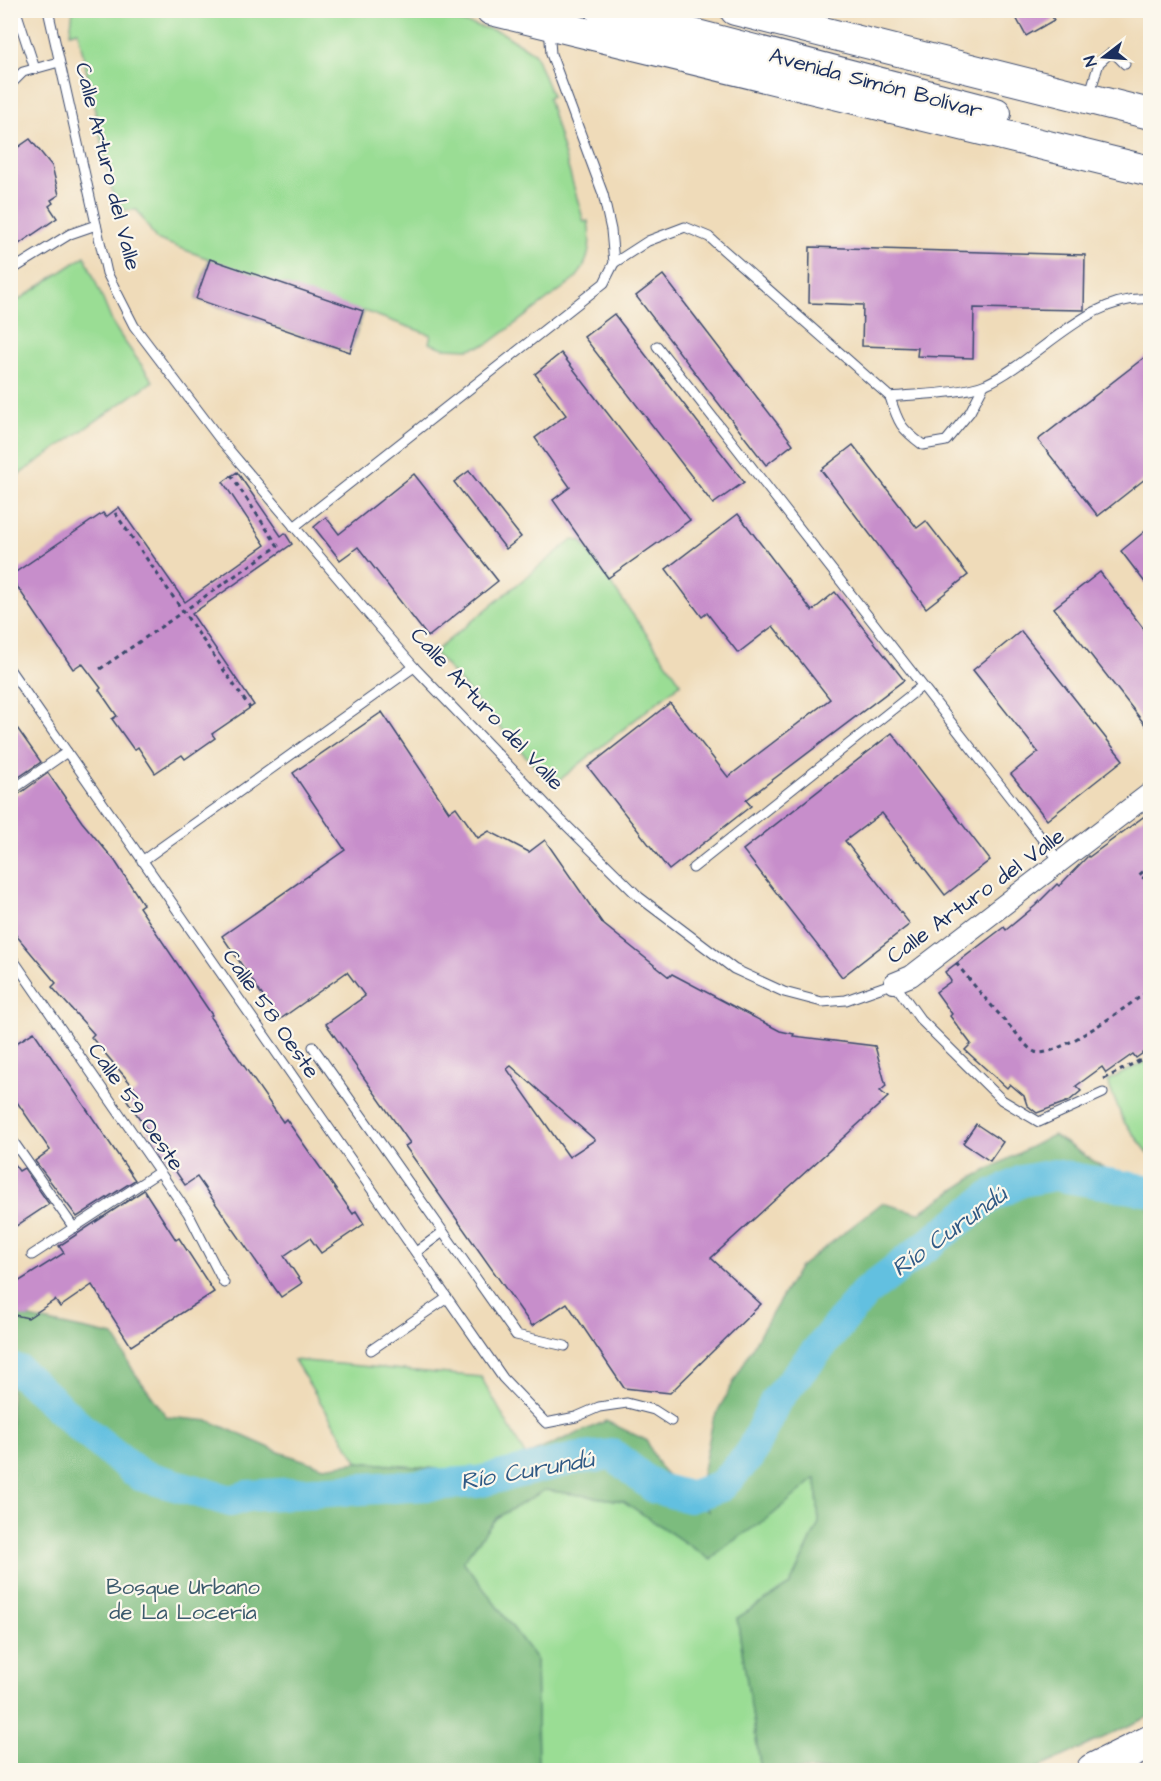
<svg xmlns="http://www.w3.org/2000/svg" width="1161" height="1781" viewBox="0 0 1161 1781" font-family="'Architects Daughter',sans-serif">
<rect width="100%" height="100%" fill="#fbf7ec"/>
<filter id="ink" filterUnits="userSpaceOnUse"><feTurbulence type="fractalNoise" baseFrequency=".0167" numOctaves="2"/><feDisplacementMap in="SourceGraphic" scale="12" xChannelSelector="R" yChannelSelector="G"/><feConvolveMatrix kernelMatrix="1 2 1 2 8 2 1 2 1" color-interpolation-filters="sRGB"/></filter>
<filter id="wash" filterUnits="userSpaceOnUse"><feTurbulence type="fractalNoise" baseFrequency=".008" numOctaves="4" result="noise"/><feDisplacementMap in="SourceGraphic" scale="24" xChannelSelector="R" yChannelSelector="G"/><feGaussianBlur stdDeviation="1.35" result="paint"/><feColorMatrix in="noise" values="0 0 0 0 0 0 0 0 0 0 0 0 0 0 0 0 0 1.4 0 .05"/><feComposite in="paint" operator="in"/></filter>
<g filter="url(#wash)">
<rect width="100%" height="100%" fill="#efdbb9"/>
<!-- green -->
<g fill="#9add94" stroke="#5a8679" stroke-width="1.5">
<path d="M73,10H414L501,32L535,54L552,96L548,98L584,222L588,221C592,243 590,262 575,279L488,344L469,349L444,348L429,343L431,335L364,311L350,352L196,299L209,259L156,239L137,210H116L78,31L70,33Z"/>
<path d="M85,256L113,324L122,338L153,381L11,480V305Z"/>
<path d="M572,540L581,541L681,683L552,786L434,652Z"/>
<path d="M1150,1059V1155L1124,1122L1107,1081Z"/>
<path d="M294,1360L481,1377L525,1455L485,1473L358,1462Z"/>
<path d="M816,1477L819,1523L790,1585L737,1618L761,1770H538L536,1659L463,1561L496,1518L544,1490L623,1501L711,1560L720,1550L772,1515Z"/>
</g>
<!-- forest -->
<path fill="#7bbc7e" stroke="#4b766e" stroke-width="1.5" d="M1053,1135L1106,1169L1150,1179V1716L1034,1770H761L737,1618L790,1585L819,1523L816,1478L772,1515L720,1550L711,1560L623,1501L545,1490L496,1518L463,1561L536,1659L538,1770H11V1314L114,1336L134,1372L167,1417L210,1421L279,1452L324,1467L358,1462L485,1473L606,1421L646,1440L661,1469L708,1511L700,1485L713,1420L758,1337L799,1268L882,1203L919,1213L974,1177Z"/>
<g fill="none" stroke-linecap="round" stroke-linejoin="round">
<!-- river -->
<path stroke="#62c0e0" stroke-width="32" d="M10,1368L19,1371L86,1432L140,1475L231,1501L247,1496L478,1482L574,1459L613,1455L655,1488L689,1497L721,1486L749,1456L776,1400L865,1293L990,1197L1022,1181L1054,1175L1150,1191"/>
</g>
<g id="blocks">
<!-- building -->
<g fill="#c78ecb" fill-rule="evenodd">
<path d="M1012,10H1048L1054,20L1026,36Z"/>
<path d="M30,139L52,166L59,195L51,200L53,203L49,206L57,218L10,250V153Z"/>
<path d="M810,247L1085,255L1084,310L974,308L973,358L917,356L918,348L862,346L863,305L809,303Z"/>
<path d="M210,259L363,311L350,352L196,299Z"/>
<path d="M663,275L793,444L766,465L636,296Z"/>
<path d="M614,314L744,482L713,504L584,337Z"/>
<path d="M561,353L690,520L608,578L553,500L570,487L535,438L566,415L535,374Z"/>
<path d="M1150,353V475L1098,516L1038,440Z"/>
<path d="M853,445L917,528L926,521L968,575L926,608L821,470Z"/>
<path d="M469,471L521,537L506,549L454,482Z"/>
<path d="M237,472L281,536L285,533L292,544L192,614L254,705L212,734L215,738L185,759L182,755L155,773L138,747L134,750L112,719L117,716L99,690L101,688L82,663L73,669L10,576L103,513L106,517L119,507L185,602L265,545L223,482Z"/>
<path d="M414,474L498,581L428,637L358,547L340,560L314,527L326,517L339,534Z"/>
<path d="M738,514L812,611L835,592L904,680L746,800L751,806L669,870L588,767L670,703L728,777L830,699L773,626L738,653L707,613L702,617L666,569Z"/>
<path d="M1150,527V589L1121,551Z"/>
<path d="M1100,572L1150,637V731L1054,608Z"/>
<path d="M1021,631L1123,760L1047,820L1011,774L1038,752L973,670Z"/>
<path d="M382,712L449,812L456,807L478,838L489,831L529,852L545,840L603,924L669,977L672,974L780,1031L794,1034L793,1036L875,1046L886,1086L880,1091L888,1097L711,1258L761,1304L670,1393L624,1388L567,1303L532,1326L405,1146L410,1143L326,1024L365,996L347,972L279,1020L222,936L345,850L293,773ZM511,1066L595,1140L569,1157L507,1069Z"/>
<path d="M10,718L41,762L10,783Z"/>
<path d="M892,733L990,860L945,895L882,813L845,841L910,924L842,977L743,850Z"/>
<path d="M48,773L82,822L115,861L143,904L139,907L212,1015L210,1017L283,1122L286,1119L353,1214L356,1211L364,1224L321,1253L310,1238L284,1256L302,1283L281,1297L197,1177L185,1185L127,1100L137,1091L91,1037L94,1034L52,987L56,983L10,928V793L19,794Z"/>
<path d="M1150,812V1048L1136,1058L1133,1054L1106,1073L1102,1067L1076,1086L1081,1091L1069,1101L1037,1113L1027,1105L1024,1096L1010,1084L1007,1088L965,1050L971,1044L950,1016L952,1014L936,992L951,981L945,972L1004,927L1006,930L1035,906L1057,884L1059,886L1088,856L1089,857Z"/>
<path d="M34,1032L135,1180L77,1217L35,1161L50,1150L17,1102L10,1107V1047Z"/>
<path d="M976,1124L1003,1142L990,1161L963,1143Z"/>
<path d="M10,1159L19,1171L24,1168L49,1204L10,1230Z"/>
<path d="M144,1190L176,1240L179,1238L214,1292L131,1346L92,1285L60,1307L55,1300L28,1318L10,1314V1287L64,1253L59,1246Z"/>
</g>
</g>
</g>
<g filter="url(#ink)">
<use href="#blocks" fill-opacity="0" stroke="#3b496c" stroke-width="1.5"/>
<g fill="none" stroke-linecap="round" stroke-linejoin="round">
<defs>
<g id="lane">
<path d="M48,10L107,273L134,326L219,438L382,630L414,667L562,821L639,897L734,969L784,992L822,1002L846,1000L894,983L920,1019L1002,1100L1039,1122L1103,1093"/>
<path d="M10,14H17L35,69"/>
<path d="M10,85L23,72L59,62"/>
<path d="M1089,96L1099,63L1109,54L1116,55L1125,64"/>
<path d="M614,263L648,241L685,227L709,237L890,397C917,394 962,394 986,384C1039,360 1089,293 1150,299"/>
<path d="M10,271L70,234L96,225"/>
<path d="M657,346L1061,863"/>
<path d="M890,397C898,423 901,429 923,445L946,441L970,412L984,385"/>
<path d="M294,527L604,283L614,263L611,230L603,194L551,54L549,27"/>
<path d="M10,670L503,1378L546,1423L576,1417L599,1407L627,1403L654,1410L671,1421"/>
<path d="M15,788L67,752"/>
<path d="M142,861L414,667"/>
<path d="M693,868L922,686"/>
<path d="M10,955L188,1213L224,1283"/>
<path d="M313,1047L516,1335L565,1346"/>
<path d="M10,1137L74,1228"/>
<path d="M416,1252L443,1232"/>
<path d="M32,1255L159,1172"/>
<path d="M371,1350L447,1298"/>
</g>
<path id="street" d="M894,983L911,976L1150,793"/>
<g id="primary">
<path d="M491,10L1150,171"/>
<path d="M601,10L996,113"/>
<path d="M735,10L1150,114"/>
</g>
<path id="highway" d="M1093,1770L1150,1742"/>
</defs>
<!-- lane casing -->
<use href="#lane" stroke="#3b496c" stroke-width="11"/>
<!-- street casing -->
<use href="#street" stroke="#3b496c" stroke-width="22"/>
<!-- primary casing -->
<use href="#primary" stroke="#3b496c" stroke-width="32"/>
<!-- highway casing -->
<use href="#highway" stroke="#3b496c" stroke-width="35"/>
<!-- path -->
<g stroke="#3b496c" stroke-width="3" stroke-dasharray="4.5 4.5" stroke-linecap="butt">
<path d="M115,513L250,708"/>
<path d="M100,669L278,546L230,474"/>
<path d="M1150,866L1139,875L1150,882"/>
<path d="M956,963C975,987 995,1010 1016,1033C1021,1039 1028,1049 1035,1052C1055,1060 1131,1003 1150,990"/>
<path d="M1104,1079L1150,1055"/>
</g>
<!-- lane -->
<use href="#lane" stroke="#fff" stroke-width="9"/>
<!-- street -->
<use href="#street" stroke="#fff" stroke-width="20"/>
<!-- primary -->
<use href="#primary" stroke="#fff" stroke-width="30"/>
<!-- highway -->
<use href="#highway" stroke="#fff" stroke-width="33"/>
</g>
</g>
<g text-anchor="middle" stroke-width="4.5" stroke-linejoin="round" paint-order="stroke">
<!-- street labels -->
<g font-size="22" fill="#1b2f5e" stroke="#fbf7ec">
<text transform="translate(876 82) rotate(15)" y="8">Avenida Simón Bolívar</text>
<text transform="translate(109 166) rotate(76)" y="8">Calle Arturo del Valle</text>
<text transform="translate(488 708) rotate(47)" y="8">Calle Arturo del Valle</text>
<text transform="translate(975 895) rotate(-36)" y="8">Calle Arturo del Valle</text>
<text transform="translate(272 1013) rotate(55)" y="8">Calle 58 Oeste</text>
<text transform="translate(137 1106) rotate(55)" y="8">Calle 59 Oeste</text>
</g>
<!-- park labels -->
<g font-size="22" fill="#3b5a6c" stroke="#fbf7ec">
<text x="183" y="1594">Bosque Urbano<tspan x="183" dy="25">de La Locería</tspan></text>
</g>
<!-- water labels -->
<g font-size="24" font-style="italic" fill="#305a85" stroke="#fbf7ec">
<text transform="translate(949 1231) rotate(-36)" y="8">Río Curundú</text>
<text transform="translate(527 1470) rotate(-10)" y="8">Río Curundú</text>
</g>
</g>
<!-- margin -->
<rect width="1161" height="1781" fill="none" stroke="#fbf7ec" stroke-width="36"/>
<!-- north arrow -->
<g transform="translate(1104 57) rotate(253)" stroke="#fbf7ec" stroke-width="4.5" paint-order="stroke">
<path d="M0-4.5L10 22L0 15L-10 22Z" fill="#1b2f5e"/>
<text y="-9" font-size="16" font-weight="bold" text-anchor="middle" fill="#1b2f5e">N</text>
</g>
</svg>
